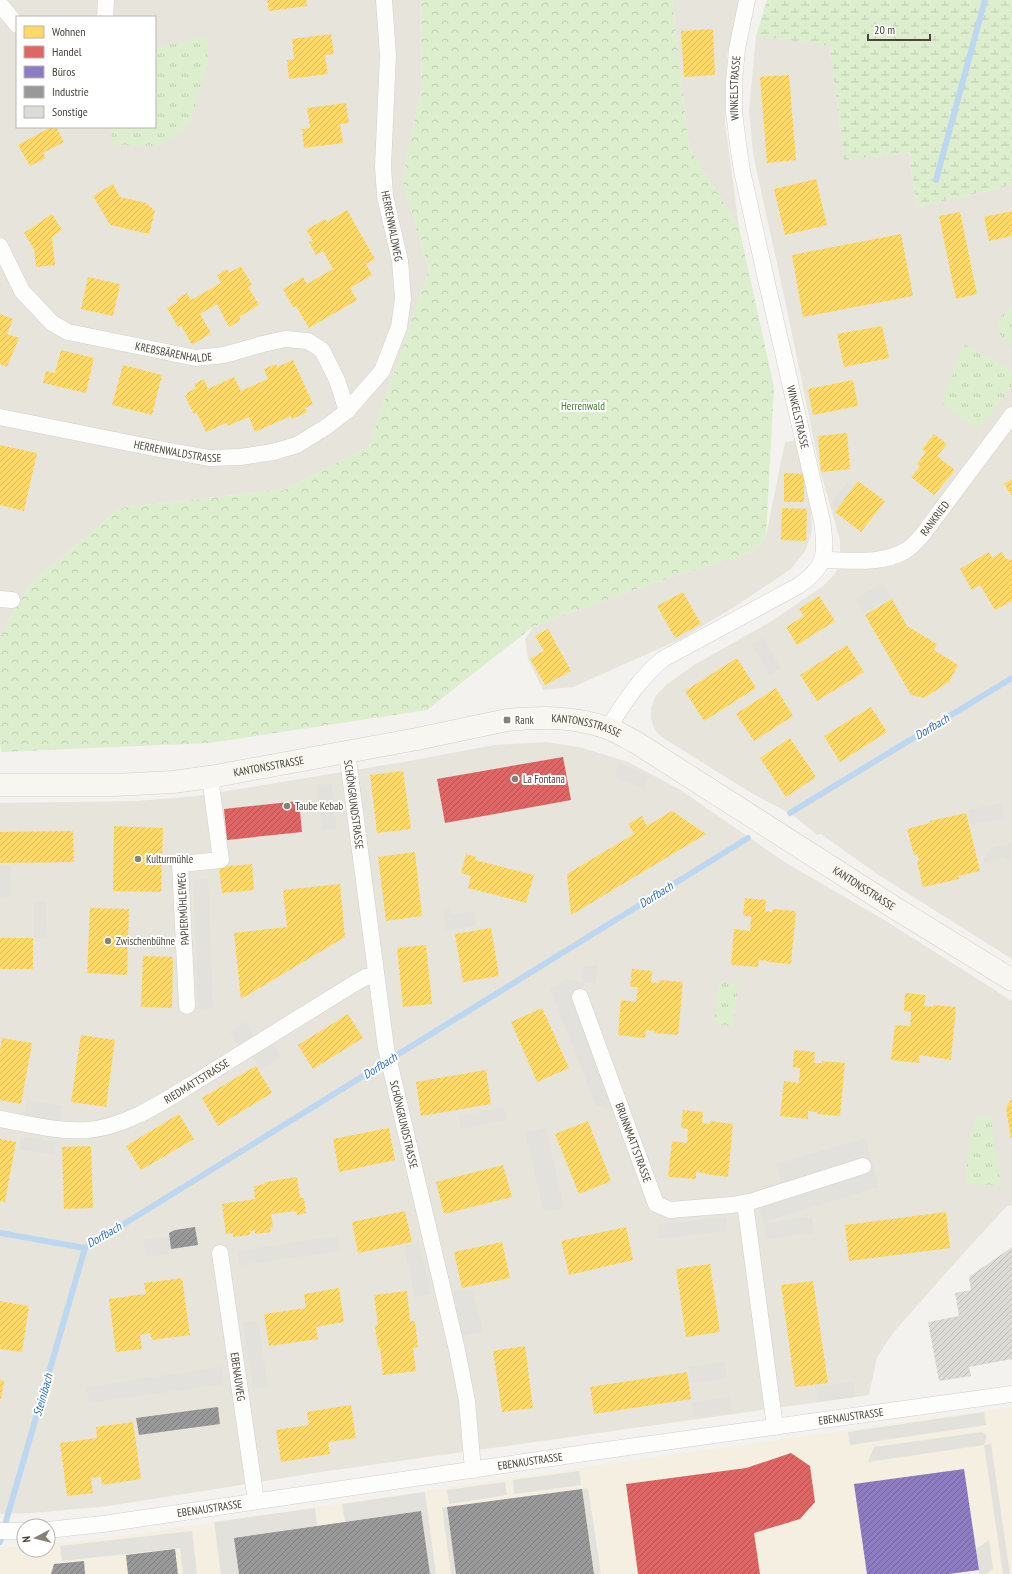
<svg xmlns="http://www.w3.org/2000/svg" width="1012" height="1574" viewBox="0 0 1012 1574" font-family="'PT Sans Narrow',sans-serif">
<defs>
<pattern id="forest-crowns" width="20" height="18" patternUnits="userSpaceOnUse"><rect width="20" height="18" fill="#ddeece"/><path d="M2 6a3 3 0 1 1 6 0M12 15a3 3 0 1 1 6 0" fill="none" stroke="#bfcdb2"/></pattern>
<pattern id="wetland-marsh" width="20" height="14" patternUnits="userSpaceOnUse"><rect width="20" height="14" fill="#ddeece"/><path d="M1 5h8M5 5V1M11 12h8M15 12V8" fill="none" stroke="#bfcdb2"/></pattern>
<pattern id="park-tufts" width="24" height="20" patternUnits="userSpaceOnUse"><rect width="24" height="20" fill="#ddeece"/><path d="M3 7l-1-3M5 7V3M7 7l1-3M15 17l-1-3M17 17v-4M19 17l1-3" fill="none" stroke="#bfcdb2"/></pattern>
<pattern id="homes-hatch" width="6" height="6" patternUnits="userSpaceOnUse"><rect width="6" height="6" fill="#ffd966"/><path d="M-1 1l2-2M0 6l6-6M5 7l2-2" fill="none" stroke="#dcbc59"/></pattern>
<pattern id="shops-hatch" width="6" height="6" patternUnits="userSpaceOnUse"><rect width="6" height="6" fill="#e06666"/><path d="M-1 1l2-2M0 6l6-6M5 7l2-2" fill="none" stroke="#b85655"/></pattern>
<pattern id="offices-hatch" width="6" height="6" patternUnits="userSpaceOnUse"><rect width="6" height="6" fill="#8e7cc3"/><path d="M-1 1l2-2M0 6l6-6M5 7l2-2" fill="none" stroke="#76679f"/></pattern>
<pattern id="industry-hatch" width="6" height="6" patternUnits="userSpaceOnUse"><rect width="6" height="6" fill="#999"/><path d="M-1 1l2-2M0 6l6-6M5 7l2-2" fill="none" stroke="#7f7f7e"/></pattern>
<pattern id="building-hatch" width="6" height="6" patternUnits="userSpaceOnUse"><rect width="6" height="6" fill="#dddbd6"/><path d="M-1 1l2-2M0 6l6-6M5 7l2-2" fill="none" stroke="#bfbdb8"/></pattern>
</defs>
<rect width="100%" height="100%" fill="#f3f2ee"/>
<!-- residential -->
<g fill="#e7e4db" fill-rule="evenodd">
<path d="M0,0H420L422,85L402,180L429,270L369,446L287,489L120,508L30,584L0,637ZM17,17H155V127H17Z"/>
<path d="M672,0H739L727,57L725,123L739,227L689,148Z"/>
<path d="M756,36L830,45L844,160L909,153L917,207L1012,185V959L877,874L821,834L817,835L794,816L748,791L660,736L655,730L651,719V708L655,697L666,685L694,665L770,622L823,586L834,575L840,564V540L820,470L786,305L753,154L749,111Z"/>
<path d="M798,440L810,499L812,530L806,550L791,569L734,607L683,638L573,687L543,690L528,659L525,639L534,626L656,582L752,552L766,536L785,442Z"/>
<path d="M546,742L579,747L628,762L679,789L783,861L886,921L1012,1001V1205L1007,1206L952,1266L893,1333L877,1357L869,1395L321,1472L109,1506L33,1513L0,1514V803L137,801L196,796L409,761L494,745Z"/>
</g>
<!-- commercial -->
<path fill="#f5efe1" d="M1012,1407V1574H0V1547H24V1550H48V1545L141,1533L621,1462Z"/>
<!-- forest -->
<path fill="url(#forest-crowns)" d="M420,0H672L689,148L739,227L774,387L766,536L752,552L656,582L534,626L427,710L209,743L2,752L0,745V637L30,584L120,508L287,489L369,446L429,270L402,180L422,85Z"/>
<!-- wetland -->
<path fill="url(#wetland-marsh)" d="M767,0H1012V185L917,207L909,153L844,160L830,46L756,36Z"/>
<!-- park -->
<g fill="url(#park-tufts)">
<path d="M206,36L208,60L191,122L162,146L114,145L108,127H155V48Z"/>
<path d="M1012,307V346L1000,335L997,320Z"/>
<path d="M965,344L1012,371V388L977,429L941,403Z"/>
<path d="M719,982L738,985L733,1026L714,1024Z"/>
<path d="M990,1115L1001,1185H974L965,1183L970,1140L976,1118Z"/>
</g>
<!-- parking -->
<g fill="#e2e1dc">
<path d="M848,481L855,486L837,509L831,504Z"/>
<path d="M882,583L890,597L864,613L856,599Z"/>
<path d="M763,638L781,668L770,675L751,645Z"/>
<path d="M619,764L649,775L644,788L614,777Z"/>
<path d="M332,784L337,828L322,830L316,785Z"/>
<path d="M1001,803L1004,818L971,825L968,810Z"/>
<path d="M1012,843V855L1008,860L1002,856L998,862L992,859L989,864L983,861L991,848Z"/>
<path d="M10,866L11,896L0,897V866Z"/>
<path d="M208,879L213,1008L198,1009L193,880Z"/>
<path d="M46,901L47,938H34V902Z"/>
<path d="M450,908L451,914L474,911L476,925L446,930L443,909Z"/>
<path d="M597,965L596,983H584L573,1003L616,1111L596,1105L550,989L567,979L582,982L584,967Z"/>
<path d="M246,1022L254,1036L239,1046L230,1032Z"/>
<path d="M272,1043L281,1057L260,1070L251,1055Z"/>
<path d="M27,1100L62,1106L60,1122L24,1116Z"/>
<path d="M504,1107L507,1120L461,1129L459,1116Z"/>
<path d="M546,1128L564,1208L544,1212L525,1133Z"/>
<path d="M21,1137L56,1142L54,1154L19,1149Z"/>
<path d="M865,1138L879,1187L763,1222L754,1189L781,1181L776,1164Z"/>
<path d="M726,1217L728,1231L658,1239L657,1225Z"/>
<path d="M812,1217L814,1233L766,1239L764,1223Z"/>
<path d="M169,1236L172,1253L146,1257L143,1240Z"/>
<path d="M338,1236L340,1251L240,1265L238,1251Z"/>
<path d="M419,1243L431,1294L415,1297L404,1246Z"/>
<path d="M472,1288L483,1331L462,1336L453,1292Z"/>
<path d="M258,1321L268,1387L253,1389L243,1323Z"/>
<path d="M725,1362L727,1378L690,1383L688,1367Z"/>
<path d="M222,1367L224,1384L89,1403L86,1387Z"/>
<path d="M853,1382L856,1397L818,1402L815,1387Z"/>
<path d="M730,1397L732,1413L694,1418L692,1402Z"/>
<path d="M984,1412L986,1425L850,1445L848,1432Z"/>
<path d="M982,1432L987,1436L984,1445L991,1444L1010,1574H1003L984,1445L868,1462L874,1447Z"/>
<path d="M579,1471L581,1485L514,1494L513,1480Z"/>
<path d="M505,1482L507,1495L449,1504L447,1490Z"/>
<path d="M588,1488L601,1574H594L582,1489Z"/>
<path d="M425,1492L436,1574H430L421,1511L345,1522L342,1504Z"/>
<path d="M447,1507L456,1574H451L442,1508Z"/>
<path d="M315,1508L317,1526L235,1538L239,1574H221L214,1522Z"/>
<path d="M192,1531L197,1574H183L180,1548L62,1561L60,1546Z"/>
<path d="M989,1540L993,1569L986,1574H979L976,1549Z"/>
</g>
<!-- homes -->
<g fill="url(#homes-hatch)">
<path d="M267,0H306L307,6L269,11Z"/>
<path d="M713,29L715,75L684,77L681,31Z"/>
<path d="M331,34L334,54L325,55L328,74L289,79L287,60L294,59L292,39Z"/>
<path d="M789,75L796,160L767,163L760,77Z"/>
<path d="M346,103L349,123L340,124L343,143L304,148L302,129L310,128L307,108Z"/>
<path d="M51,127H56L64,142L43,153L46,158L30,166L18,145Z"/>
<path d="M816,179L827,225L785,235L774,189Z"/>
<path d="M113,184L120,197L146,203L155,211L149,234L110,225L93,196Z"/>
<path d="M347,210L375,259L366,264L372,275L350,288L357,300L309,328L296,306L293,307L283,289L303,277L307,284L333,269L323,251L316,255L309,242L313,241L306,230L325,219L327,222Z"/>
<path d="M1012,211V236L989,241L984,217Z"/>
<path d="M960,212L977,294L956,299L939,216Z"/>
<path d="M52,214L62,230L52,237L55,265L36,267L34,249L24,233Z"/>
<path d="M901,234L913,296L803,317L792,255Z"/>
<path d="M241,266L252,285L248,287L259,305L239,317L241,320L229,327L217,304L200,314L211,333L192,345L181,325L178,327L167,308L178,302L176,299L187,293L191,300L221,283L217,275L227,269L229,273Z"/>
<path d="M88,277L120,284L113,316L81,309Z"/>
<path d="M0,314L13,319L7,334L19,338L7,367L0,364Z"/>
<path d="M882,326L889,358L844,367L837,334Z"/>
<path d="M61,350L94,358L86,393L43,383L46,371L55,373Z"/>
<path d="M293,360L313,404L305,408L307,412L292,419L291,416L255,432L249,417L227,426L226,423L206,432L197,413L194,414L185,396L187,395V393L196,388L194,384L204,379L208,389L234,377L241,391L268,379L264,369L276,364L277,367Z"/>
<path d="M123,365L162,375L152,415L112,405Z"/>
<path d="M853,380L858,406L813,415L808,389Z"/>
<path d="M847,433L850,469L821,472L818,436Z"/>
<path d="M934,434L947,444L937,456L955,470L934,495L911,477L920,466L917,464L926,452L922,449Z"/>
<path d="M0,445L37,453L24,511L0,505Z"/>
<path d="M784,473L804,474V502H784Z"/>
<path d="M1012,479V496L1004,484Z"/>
<path d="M858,481L885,501L861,532L835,512Z"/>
<path d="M782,508L807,509L806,541L781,540Z"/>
<path d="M989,552L992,558L1002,552L1006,559L1012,560V601L995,610L980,585L972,590L960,569Z"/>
<path d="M683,592L701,624L675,638L657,606Z"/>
<path d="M819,596L835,621L797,645L786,627L804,616L799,609Z"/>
<path d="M892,599L907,626L937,644L934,650L958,665L949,682L924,698L911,695L865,615Z"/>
<path d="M548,629L571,671L545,685L530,659L544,651L535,636Z"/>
<path d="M847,645L864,672L817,701L800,675Z"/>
<path d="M737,658L756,688L704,721L685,691Z"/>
<path d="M776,688L793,716L754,741L736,714Z"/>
<path d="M871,707L887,732L840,762L824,736Z"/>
<path d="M790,738L816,777L786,797L760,758Z"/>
<path d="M403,771L411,829L377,833L370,775Z"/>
<path d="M672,811L706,834L571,915L567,874L634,834L628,824L642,816L647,826Z"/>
<path d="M966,813L980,871L958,876L959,879L923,887L917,861H919L917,854L914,855L907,829L930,823V821Z"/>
<path d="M114,826L163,828L161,892L113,891Z"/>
<path d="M73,831L74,862L0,863V832Z"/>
<path d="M415,852L422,916L386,921L378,857Z"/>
<path d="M466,854L476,857L475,860L534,875L526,903L468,888L471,876L461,873Z"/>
<path d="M252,864L254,890L222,893L219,867Z"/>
<path d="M340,884L345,937L241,999L234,933L287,927L283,890Z"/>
<path d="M745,898L766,900L765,911L772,912L773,909L796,911L791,964L768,962V961L759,960L758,967L731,965L734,929L750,931L751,916H743Z"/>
<path d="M90,908L129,909L127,975L87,973Z"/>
<path d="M491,928L499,976L463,982L455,934Z"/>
<rect x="0" y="938" width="33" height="31"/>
<path d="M426,945L432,1004L403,1007L397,948Z"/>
<path d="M143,956L173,957L172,1008L141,1007Z"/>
<path d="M632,969L652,971L651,982L659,983V980L683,982L678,1035L654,1033L655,1031L646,1030L645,1038L618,1035L621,1000L636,1002L638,987H630Z"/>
<path d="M905,993L926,995L924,1006L933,1007V1005L956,1007L951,1060L919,1055V1063L891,1060L895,1025L910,1026L911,1012L904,1011Z"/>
<path d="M542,1008L569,1068L537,1082L511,1022Z"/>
<path d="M348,1014L363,1038L313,1069L298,1045Z"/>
<path d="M81,1035L115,1040L106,1107L71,1102Z"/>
<path d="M2,1038L32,1043L21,1104L0,1100V1051Z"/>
<path d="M794,1050L815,1052L814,1063H822V1061L845,1063L840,1116L817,1114V1112L808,1111V1119L780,1116L784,1081L799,1083L800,1068L793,1067Z"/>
<path d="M256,1066L272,1093L218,1126L202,1098Z"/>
<path d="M486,1070L491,1104L421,1116L416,1082Z"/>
<path d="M1012,1098V1138H1011L1006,1108Z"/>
<path d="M683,1110L703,1112L702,1123L710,1124V1121L733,1124L728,1177L705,1174V1173L696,1172V1179L668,1177L672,1141L687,1143L688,1129L681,1128Z"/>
<path d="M179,1114L194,1139L141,1170L126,1146Z"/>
<path d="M588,1121L611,1181L579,1194L555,1134Z"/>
<path d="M389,1128L395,1160L339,1172L333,1139Z"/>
<path d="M0,1139L16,1142L5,1202L0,1201Z"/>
<path d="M91,1146L93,1208L64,1209L62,1147Z"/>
<path d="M503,1165L512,1197L444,1214L436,1182Z"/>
<path d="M297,1177L300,1198H304L306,1213L297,1215L296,1211L271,1214L273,1227L270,1228L271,1232L255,1234V1230L250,1231V1235L233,1237V1233L226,1234L222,1204L255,1199L254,1186L265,1184V1182Z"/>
<path d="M405,1211L412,1242L358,1253L352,1222Z"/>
<path d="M946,1212L950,1248L849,1261L845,1225Z"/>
<path d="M626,1227L633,1260L569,1275L561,1241Z"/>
<path d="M502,1242L510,1278L462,1288L454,1252Z"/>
<path d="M710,1264L720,1332L686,1337L676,1269Z"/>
<path d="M182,1278L190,1335L152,1340L150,1333L140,1335L142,1349L116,1352L109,1299L146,1294L144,1283Z"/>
<path d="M813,1281L828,1383L795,1387L781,1285Z"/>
<path d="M339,1288L344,1322L316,1327L318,1339L269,1346L264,1314L306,1308L304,1294Z"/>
<path d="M407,1291L410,1321H415L418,1347L413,1348L416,1371L383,1375L380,1347L378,1348L375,1326L378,1325L374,1295Z"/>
<path d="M0,1301L29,1306L22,1352L0,1349Z"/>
<path d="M525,1346L533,1408L502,1412L493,1351Z"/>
<path d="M687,1372L691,1399L594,1414L590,1387Z"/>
<path d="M0,1380L4,1381L1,1399H0Z"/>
<path d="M351,1405L356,1438L328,1442L330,1454L281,1462L276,1430L309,1425L307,1412Z"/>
<path d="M133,1422L141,1479L102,1485L101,1477L91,1478L93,1493L67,1496L60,1443L97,1438L96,1427Z"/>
</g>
<!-- shops -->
<g fill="url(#shops-hatch)">
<path d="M563,757L571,800L445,823L437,779Z"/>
<path d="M299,801L302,832L227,840L224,809Z"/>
<path d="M791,1453L810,1466L815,1502L800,1519L754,1533L760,1574H638L626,1484L746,1468Z"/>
</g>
<!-- offices -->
<path fill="url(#offices-hatch)" d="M964,1469L979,1570L949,1574H867L854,1484Z"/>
<!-- industry -->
<g fill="url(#industry-hatch)">
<path d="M195,1227L198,1245L171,1249L169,1233L175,1230Z"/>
<path d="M218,1407L220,1424L139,1435L136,1418Z"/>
<path d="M582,1489L594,1574H456L447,1507Z"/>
<path d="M421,1511L430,1574H239L234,1538Z"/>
<path d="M175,1549L178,1574H128L126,1555Z"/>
<path d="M84,1561L85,1574H51L54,1564Z"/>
</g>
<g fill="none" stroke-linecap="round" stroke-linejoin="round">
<!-- stream -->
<g stroke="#bed7f1" stroke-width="6">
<path d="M936,180L985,0"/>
<path d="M790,813L1012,678"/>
<path d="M0,1233L85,1248L748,838"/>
<path d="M0,1542L85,1248"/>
</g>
</g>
<!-- building -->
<path fill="url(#building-hatch)" d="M1012,1247V1359L969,1367L971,1376L939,1381L928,1322L959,1316L955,1293L971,1290L969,1277Z"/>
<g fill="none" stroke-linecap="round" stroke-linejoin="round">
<defs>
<g id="street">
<path d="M0,4L17,25"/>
<path d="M105,17L106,0"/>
<path id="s1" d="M0,246L22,291L52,323L68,332L196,358L224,355L263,344L285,339L308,341L322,350L337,380L347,411"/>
<path id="s2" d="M0,417L154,448L209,458L240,457L273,452L297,445L326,427L347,411L382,371L399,327L403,299L400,261L385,196L383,166L388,55L384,0"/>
<path id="s3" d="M823,560C849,560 881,565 905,551C912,547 918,540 923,534L1012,415"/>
<path d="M0,599L12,600"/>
<path id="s4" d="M608,728C625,702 639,679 663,659L798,586C826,567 827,554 822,521L766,279L742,171L738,144L734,112V82L737,49L747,0"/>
<path id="s5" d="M347,752L386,1048L457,1350L467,1401L473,1470"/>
<path id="s6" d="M580,997L656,1204L670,1210L732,1205L753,1201L863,1166"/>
<path d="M187,1006L180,864L221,860L210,777"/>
<path id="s7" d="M0,1119C28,1124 58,1132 87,1130C129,1127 170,1097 205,1076C255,1045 305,1014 355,983L366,977L376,976"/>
<path d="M745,1203L775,1427"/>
<path id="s8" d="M220,1253L256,1501"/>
<path id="s9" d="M48,1530L103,1524L592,1452L1012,1394"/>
<path d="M0,1531H24"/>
</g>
<g id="secondary">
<path id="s10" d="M0,785H115L173,782L210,777L417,739L507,720C541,717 574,716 607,728C617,731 627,738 637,743L895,908L1012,980"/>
</g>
</defs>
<!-- street casing -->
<use href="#street" stroke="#d1d0cb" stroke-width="17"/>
<!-- secondary casing -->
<use href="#secondary" stroke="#d2d0c5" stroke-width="23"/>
<!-- street -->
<use href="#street" stroke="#fdfdfc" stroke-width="16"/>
<!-- secondary -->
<use href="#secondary" stroke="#f7f6f1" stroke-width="22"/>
</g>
<!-- markers -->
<g fill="#858278" stroke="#fff" stroke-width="1.5">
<rect x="503" y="716" width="8" height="8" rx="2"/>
<circle cx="515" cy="779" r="4"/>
<circle cx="287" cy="806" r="4"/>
<circle cx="138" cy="859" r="4"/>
<circle cx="108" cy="941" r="4"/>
</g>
<g text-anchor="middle" stroke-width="4" stroke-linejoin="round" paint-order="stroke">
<!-- street labels -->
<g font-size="11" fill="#4a4538" stroke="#fff">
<text dy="4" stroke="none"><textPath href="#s4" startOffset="760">WINKELSTRASSE</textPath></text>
<text transform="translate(392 226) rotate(79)" y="4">HERRENWALDWEG</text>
<text dy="4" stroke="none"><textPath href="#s1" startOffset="220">KREBSBÄRENHALDE</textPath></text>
<text transform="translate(798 417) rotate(77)" y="4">WINKELSTRASSE</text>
<text dy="4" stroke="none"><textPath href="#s2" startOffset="181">HERRENWALDSTRASSE</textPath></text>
<text dy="4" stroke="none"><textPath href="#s3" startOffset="128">RANKRIED</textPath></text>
<text dy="4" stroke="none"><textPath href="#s10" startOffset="593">KANTONSSTRASSE</textPath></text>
<text dy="4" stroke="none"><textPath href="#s10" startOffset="270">KANTONSSTRASSE</textPath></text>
<text dy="4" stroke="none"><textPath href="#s5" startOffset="53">SCHÖNGRUNDSTRASSE</textPath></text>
<text dy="4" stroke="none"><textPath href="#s10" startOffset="917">KANTONSSTRASSE</textPath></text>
<text transform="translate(183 909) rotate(-93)" y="4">PAPIERMÜHLEWEG</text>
<text dy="4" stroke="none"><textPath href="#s7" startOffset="209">RIEDMATTSTRASSE</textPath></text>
<text dy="4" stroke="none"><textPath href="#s5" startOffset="377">SCHÖNGRUNDSTRASSE</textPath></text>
<text dy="4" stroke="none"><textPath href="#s6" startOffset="155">BRUNNMATTSTRASSE</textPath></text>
<text dy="4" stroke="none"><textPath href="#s8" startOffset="125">EBENAUWEG</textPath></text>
<text dy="4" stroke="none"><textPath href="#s9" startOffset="811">EBENAUSTRASSE</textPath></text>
<text dy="4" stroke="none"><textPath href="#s9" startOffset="487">EBENAUSTRASSE</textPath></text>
<text dy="4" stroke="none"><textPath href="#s9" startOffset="163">EBENAUSTRASSE</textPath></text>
</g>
<!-- park labels -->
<g font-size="11" fill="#407e29" stroke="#fff">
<text x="583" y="410">Herrenwald</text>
</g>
<!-- poi labels -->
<g font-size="11" fill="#4a4538" stroke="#fff" text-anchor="start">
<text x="515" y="724">Rank</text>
<text x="523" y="783">La Fontana</text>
<text x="295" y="810">Taube Kebab</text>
<text x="146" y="863">Kulturmühle</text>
<text x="116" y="945">Zwischenbühne</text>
</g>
<!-- water labels -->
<g font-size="12" font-style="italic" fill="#2e6fba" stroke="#fff">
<text transform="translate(932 727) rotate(-31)" y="4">Dorfbach</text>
<text transform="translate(656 895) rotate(-32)" y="4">Dorfbach</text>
<text transform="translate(380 1066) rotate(-32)" y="4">Dorfbach</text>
<text transform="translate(104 1235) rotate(-30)" y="4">Dorfbach</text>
<text transform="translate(43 1395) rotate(-74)" y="4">Steinibach</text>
</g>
</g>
<!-- legend -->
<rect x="16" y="16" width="140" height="112" fill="#ffffff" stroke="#b7b5af"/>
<rect x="24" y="26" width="20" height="12" fill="#ffd966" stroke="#b7b5af"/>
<text x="52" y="36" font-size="12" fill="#4a4538">Wohnen</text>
<rect x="24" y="46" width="20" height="12" fill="#e06666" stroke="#b7b5af"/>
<text x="52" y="56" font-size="12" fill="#4a4538">Handel</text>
<rect x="24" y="66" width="20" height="12" fill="#8e7cc3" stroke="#b7b5af"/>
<text x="52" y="76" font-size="12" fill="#4a4538">Büros</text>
<rect x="24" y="86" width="20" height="12" fill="#999999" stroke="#b7b5af"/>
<text x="52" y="96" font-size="12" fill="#4a4538">Industrie</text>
<rect x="24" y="106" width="20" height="12" fill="#dddbd6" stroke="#b7b5af"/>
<text x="52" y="116" font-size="12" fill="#4a4538">Sonstige</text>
<!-- north arrow -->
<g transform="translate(36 1538) rotate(263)"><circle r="19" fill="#ffffff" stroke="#b7b5af"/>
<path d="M0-3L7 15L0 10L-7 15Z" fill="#858278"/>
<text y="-6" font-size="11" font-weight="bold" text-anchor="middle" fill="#4a4538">N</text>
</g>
<!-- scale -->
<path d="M868 34v6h62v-6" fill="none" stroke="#4a4538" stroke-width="2"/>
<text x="874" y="34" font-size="12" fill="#4a4538" stroke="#ffffff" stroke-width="3" paint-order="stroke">20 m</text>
</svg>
